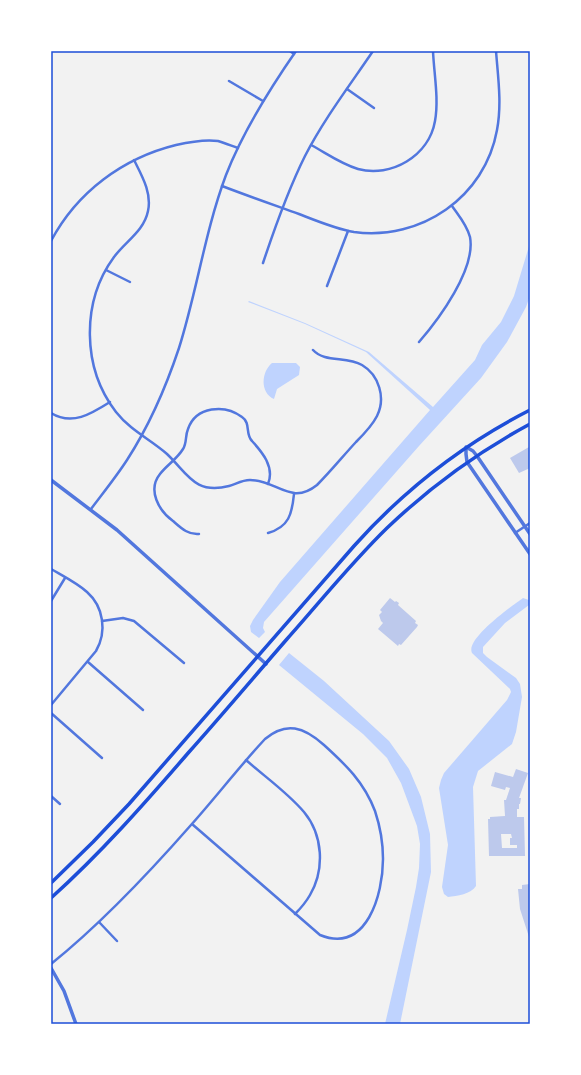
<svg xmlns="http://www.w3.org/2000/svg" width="581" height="1075" viewBox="0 0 581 1075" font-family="'Source Sans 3',sans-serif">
<rect width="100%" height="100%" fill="#f2f2f2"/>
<!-- water -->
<g fill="#bfd3fe">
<path d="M530,243V296L526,307L507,342L481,378L419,446L264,622L263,628L265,632L259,638L251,632L250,626L253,620L280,582L430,410L366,352L305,324L248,302L249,301L305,323L369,352L433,407L475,360L482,345L501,322L514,296Z"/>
<path d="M272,363H296L300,367L299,375L277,389L274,399C260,393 261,372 272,363Z"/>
<path d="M523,598L529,600V605L505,623L483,647V653L487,657L516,678L520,684L522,697L516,732L512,744L478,771L473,787L476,886C471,894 457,896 448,897L444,894L442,887L448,845L439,788L441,780L444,773L507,700L511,692L510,689L472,653C465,639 512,606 523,598Z"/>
<path d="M289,653L324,681L389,741L409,769L421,797L430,834L431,872L400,1024H385L407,930L416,887L419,868L420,844L417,826L401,783L387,758L363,734L279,665Z"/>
</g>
<!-- building -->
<g fill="#bdc9ec" fill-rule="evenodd">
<path d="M529,447L530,449V468L519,473L510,458Z"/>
<path d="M390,598L395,602L396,601L399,603L398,605L416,621L415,623L418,625L417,627L401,645L399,644L398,646L378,629L383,623L381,621L379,615L382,612L380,610Z"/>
<path d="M516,769L528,773L519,798H521L520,804H519V809H517V817H524L525,856H489L488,819H490V817L505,816L504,800H506L510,788L506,787L505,790L491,786L495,772L513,777ZM501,834H511L512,838H510V845H517V848H502Z"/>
<path d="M530,884V940L520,909L518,889H522V885Z"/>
</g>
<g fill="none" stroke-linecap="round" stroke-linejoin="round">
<!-- minor -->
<g stroke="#5277de" stroke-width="2.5">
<path d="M290,51L294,54"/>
<path d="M229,81L263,101"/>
<path d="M347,89L374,108"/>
<path d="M311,145C326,153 341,164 358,169C391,178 429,156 435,121C439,99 434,74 433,51"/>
<path d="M134,160C142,176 152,193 148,211C144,231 126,241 114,257C81,302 82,368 116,412C131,431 150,439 167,454C188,474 195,495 229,486C236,484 242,480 250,480C277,480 291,506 317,485C331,471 343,456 356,442C364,434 372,426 377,416C386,398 379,375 362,365C346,356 325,363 313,350"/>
<path d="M222,186C248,196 274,205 299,214C317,221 336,229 354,232C421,241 485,197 497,130C502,104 498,77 496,51"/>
<path d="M51,241C77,192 123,158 176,145C189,142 204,139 218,141C225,143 232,146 238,148"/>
<path d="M263,263C275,227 288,190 305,156C324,119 350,85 373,51"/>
<path d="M106,270L130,282"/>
<path d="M327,286L348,231"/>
<path d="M419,342C439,319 476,269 470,237C467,225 459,216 452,206"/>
<path d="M51,413C72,426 91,414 110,402"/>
<path d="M91,509C103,493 116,477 127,460C149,426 166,387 179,348C197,291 205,231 226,175C243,131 269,90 296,51"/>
<path d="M268,533C289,527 292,514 294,494"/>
<path d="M515,533L530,523"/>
<path d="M199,534C188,535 181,528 173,521C159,511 147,490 160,474C167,465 177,459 183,449C187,443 185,436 188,429C196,406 225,404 242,417C251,423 245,434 252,441C262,452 275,467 268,484"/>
<path d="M51,569C63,576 77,583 87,592C104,607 107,632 96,651L51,705"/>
<path d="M51,601L65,578"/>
<path d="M102,621L123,618L134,621L184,663"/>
<path d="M88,662L143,710"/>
<path d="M51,713L102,758"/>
<path d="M246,760C265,777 287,792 304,812C323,835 325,869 310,895C306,902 301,908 295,914"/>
<path d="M51,796L60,804"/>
<path d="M99,922L117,941"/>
<path d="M51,964C102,923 148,874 191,825C216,797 239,767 265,739C286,721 304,727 324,745C346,765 364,782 375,811C380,826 383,843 383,859C383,894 367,954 320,935L192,824"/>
</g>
<!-- tertiary -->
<g stroke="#5277de" stroke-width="3.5">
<path d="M51,480L117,530L266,664"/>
<path d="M530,534L477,456L473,451L466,447V454L467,462L530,554"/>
<path d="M51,968L64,991L76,1024"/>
</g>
<!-- secondary -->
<g stroke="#1d4ed8" stroke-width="3.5">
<path d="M51,883L93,842L129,804L354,546C404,490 463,444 530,410"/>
<path d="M51,898C101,853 145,803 189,752C222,715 254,677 287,639C320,602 351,563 387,528C430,487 478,452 530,424"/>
</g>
</g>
<!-- border -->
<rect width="581" height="1075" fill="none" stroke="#ffffff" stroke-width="104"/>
<rect x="52" y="52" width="477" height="971" fill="none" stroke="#1d4ed8" stroke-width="1.5"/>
</svg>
